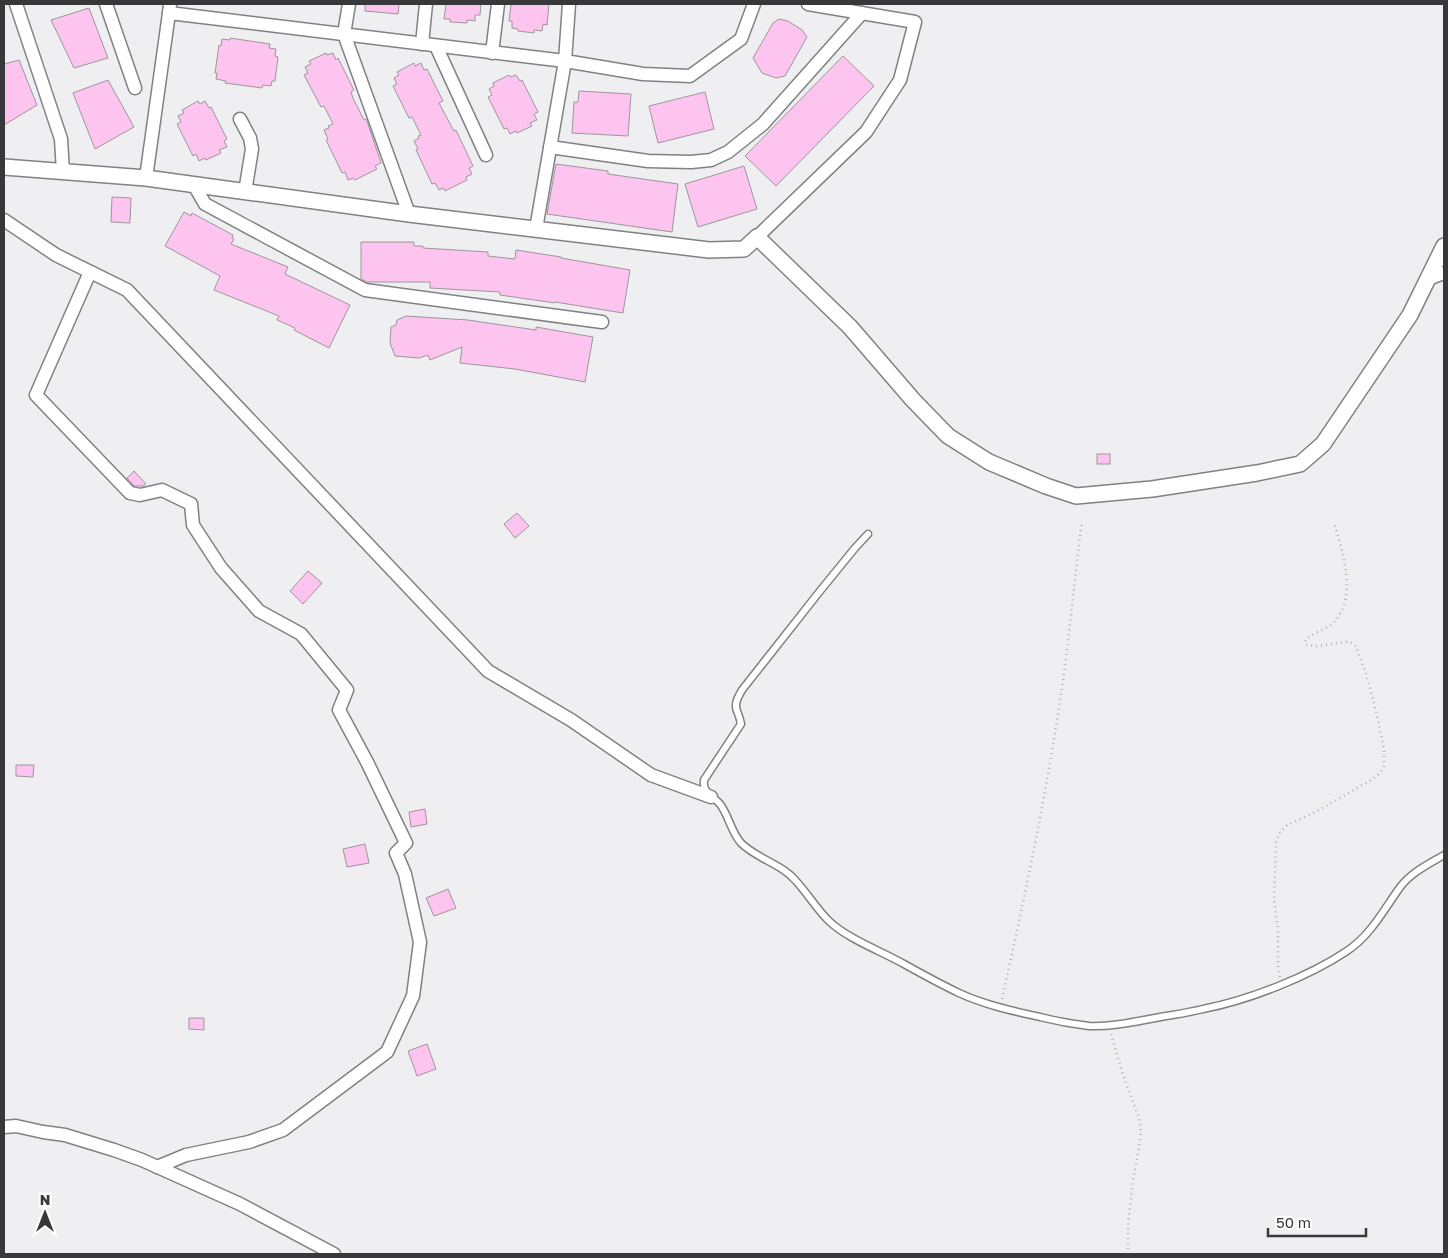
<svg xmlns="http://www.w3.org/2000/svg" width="1448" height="1258" viewBox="0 0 1448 1258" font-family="'Golos Text',sans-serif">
<rect width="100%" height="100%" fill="#efeff2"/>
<!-- building -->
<g fill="#fcc4ee" stroke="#9b979a">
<path d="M365,4H399L398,14L365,11Z"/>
<path d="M446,4H481L480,15H475V21L467,20V23L450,22V19H444Z"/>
<path d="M511,4H549L547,25L543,24L542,31L534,30V33L518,31V29L512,28V21H509Z"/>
<path d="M89,8L108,58L74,68L51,20Z"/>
<path d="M779,19L788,21L802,30L807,37L785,76L776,78L762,73L753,58L773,23Z"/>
<path d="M230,38L270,44L269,48L276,49L275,56L278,57L275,81H272L271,86L263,85L262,88L225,83L226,81L216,79L217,73H215L219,45L221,46L222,39L230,40Z"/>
<path d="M326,53L327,55L333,53L336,60L338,58L354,90L351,92L353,98L364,120L366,119L367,121L381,163L375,166L377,169L355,180L353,178L348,180L345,172L342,173L326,140L328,139L324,130L329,128L328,126L333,124L324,106L321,107L304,75L308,73L305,67L311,64L309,61Z"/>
<path d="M843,56L874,86L776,186L745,156Z"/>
<path d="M19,60L37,105L4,125V64Z"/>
<path d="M414,63L415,66L421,63L424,70L427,69L443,101L439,103L454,131L456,130L473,166L469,168L472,174L466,177L467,180L445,191L443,188L439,190L435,183L432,184L416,150L418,149L414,141L419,138L418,136L421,135L412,117L409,118L393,86L397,84L394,78L399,75L397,72Z"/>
<path d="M509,75L511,77L516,75L520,81L522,80L538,112L534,114L537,120L530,123L532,126L517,133L516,131L510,134L507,128L504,129L488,97L492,95L489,89L494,86L493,83Z"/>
<path d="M108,80L134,127L95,149L73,93Z"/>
<path d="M579,91L631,94L628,136L572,133L574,102H578Z"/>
<path d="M705,92L714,129L658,143L649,106Z"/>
<path d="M198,101L200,104L205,101L209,108L211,107L227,139L224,141L227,147L219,150L221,153L206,160L205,158L199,161L196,154L193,156L177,124L181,122L178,116L184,113L182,110Z"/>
<path d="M556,164L608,171V174L678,184L672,232L547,214Z"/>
<path d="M744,166L757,209L698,227L685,184Z"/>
<path d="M112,197L131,198L130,223L111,222Z"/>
<path d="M184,212L191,216L192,213L233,235L232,238L234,239L231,244L288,267L285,274L350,305L329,348L294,330L295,328L277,320L279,316L214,290L220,276L165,246Z"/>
<path d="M361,242H414V246H423V248L488,252V256L515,259L516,250L561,257V258L630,270L623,313L555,302V303L500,295V292L430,288V282H367L361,279Z"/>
<path d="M406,316L468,320L536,330V327L593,337L585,382L515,369L460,363L462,347L430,360L428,355L419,358L395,356L390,343L391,327L396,325L397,320Z"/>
<rect x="1097" y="454" width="13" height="10"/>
<path d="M134,471L146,484L143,486H134L127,478Z"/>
<path d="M517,513L529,526L515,538L504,524Z"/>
<path d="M308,571L322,583L303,604L290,591Z"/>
<path d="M16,765H34L33,777L16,776Z"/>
<path d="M425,809L427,824L411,827L409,812Z"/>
<path d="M365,844L369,863L347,867L343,849Z"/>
<path d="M448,889L456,908L434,916L426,898Z"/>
<path d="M189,1018H204V1030L189,1029Z"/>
<path d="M427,1044L436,1069L417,1076L408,1051Z"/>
</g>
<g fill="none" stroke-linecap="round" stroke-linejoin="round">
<defs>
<path id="service" d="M868,534L855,548L820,591L742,690C738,697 734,704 737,711C739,716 740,718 741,724L704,780C702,792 713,796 720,804C729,816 731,832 741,843C757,859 782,864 796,881C808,894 817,910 830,922C850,940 881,951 904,964C922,974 940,984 959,993C985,1005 1013,1011 1040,1017C1056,1021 1072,1024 1089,1026C1111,1027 1133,1022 1155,1018C1171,1015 1187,1013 1203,1009C1249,1000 1308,977 1347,951C1372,934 1384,909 1401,886C1412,872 1429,864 1444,855"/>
<g id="minor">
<path d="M16,4L61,139L63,172"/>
<path d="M106,4L135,88"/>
<path d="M170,4L169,13L565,61L643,74L690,76L741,39L754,4"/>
<path d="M349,4L344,34L409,214"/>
<path d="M422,44L426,4"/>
<path d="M436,46L486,155"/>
<path d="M492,53L498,4"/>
<path d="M240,119L250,138L252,149L245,192"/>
<path d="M550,147L648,161L691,162L711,160L728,152L763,124L862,13"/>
<path d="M146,178L169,13"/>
<path d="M194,185L205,204L365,290L602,322"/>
<path d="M4,220L56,255L127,290L488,671L571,720L651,775L711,797"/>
<path d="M536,229L565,61L569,4"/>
<path d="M757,237L866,132L900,80L915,22L808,4"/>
<path d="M90,272L36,395L130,493L140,495L162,490L191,504L193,525L221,568L259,611L301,634L347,690L339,710L367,762L406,843L396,853L405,874L420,942L413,996L387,1052L283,1130L249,1142L186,1155L157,1167"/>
<path d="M1428,279L1444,273"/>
<path d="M4,1127L16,1126L43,1132L65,1135L114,1150L142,1160L240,1204L334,1254"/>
</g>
<path id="tertiary" d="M4,167L146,178L409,214L709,250L744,249L757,237L850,327L913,400L948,436L989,462L1046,486L1076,496L1152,489L1257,473L1300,464L1323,444L1410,315L1444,246"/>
</defs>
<!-- service casing -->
<use href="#service" stroke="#808184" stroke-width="9"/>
<!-- minor casing -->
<use href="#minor" stroke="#808184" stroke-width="15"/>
<!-- tertiary casing -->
<use href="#tertiary" stroke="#808184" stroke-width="18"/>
<!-- path -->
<g stroke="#b1b1b4" stroke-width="2.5" stroke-dasharray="1 4" stroke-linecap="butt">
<path d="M1280,977L1278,965V929L1274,900L1276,844L1278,835L1286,826L1319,810L1373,779L1381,772L1384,766V750L1378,719L1367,677L1356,646L1351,643L1346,642L1317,646L1306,645L1305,642C1309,633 1325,631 1333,623C1358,599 1343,552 1334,523"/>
<path d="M1002,999C1024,900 1045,801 1060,701C1069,642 1074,581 1082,521"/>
<path d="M1111,1034L1123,1075L1139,1118L1141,1128L1140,1142L1133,1180L1128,1226V1254"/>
</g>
<!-- service -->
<use href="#service" stroke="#fff" stroke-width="6"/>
<!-- minor -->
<use href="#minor" stroke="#fff" stroke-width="12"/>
<!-- tertiary -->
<use href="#tertiary" stroke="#fff" stroke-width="15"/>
</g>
<!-- border -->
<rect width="1448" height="1258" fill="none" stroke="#38383a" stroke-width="10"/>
<!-- north arrow -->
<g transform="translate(45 1213)" stroke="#ffffff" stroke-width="4" paint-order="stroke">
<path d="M0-4L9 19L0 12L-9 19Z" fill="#38383a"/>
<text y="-8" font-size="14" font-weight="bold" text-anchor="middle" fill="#38383a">N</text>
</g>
<!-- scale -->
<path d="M1268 1228v8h98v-8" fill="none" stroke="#38383a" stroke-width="2.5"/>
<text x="1276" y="1228" font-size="15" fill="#38383a" stroke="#ffffff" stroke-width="4" paint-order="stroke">50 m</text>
</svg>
